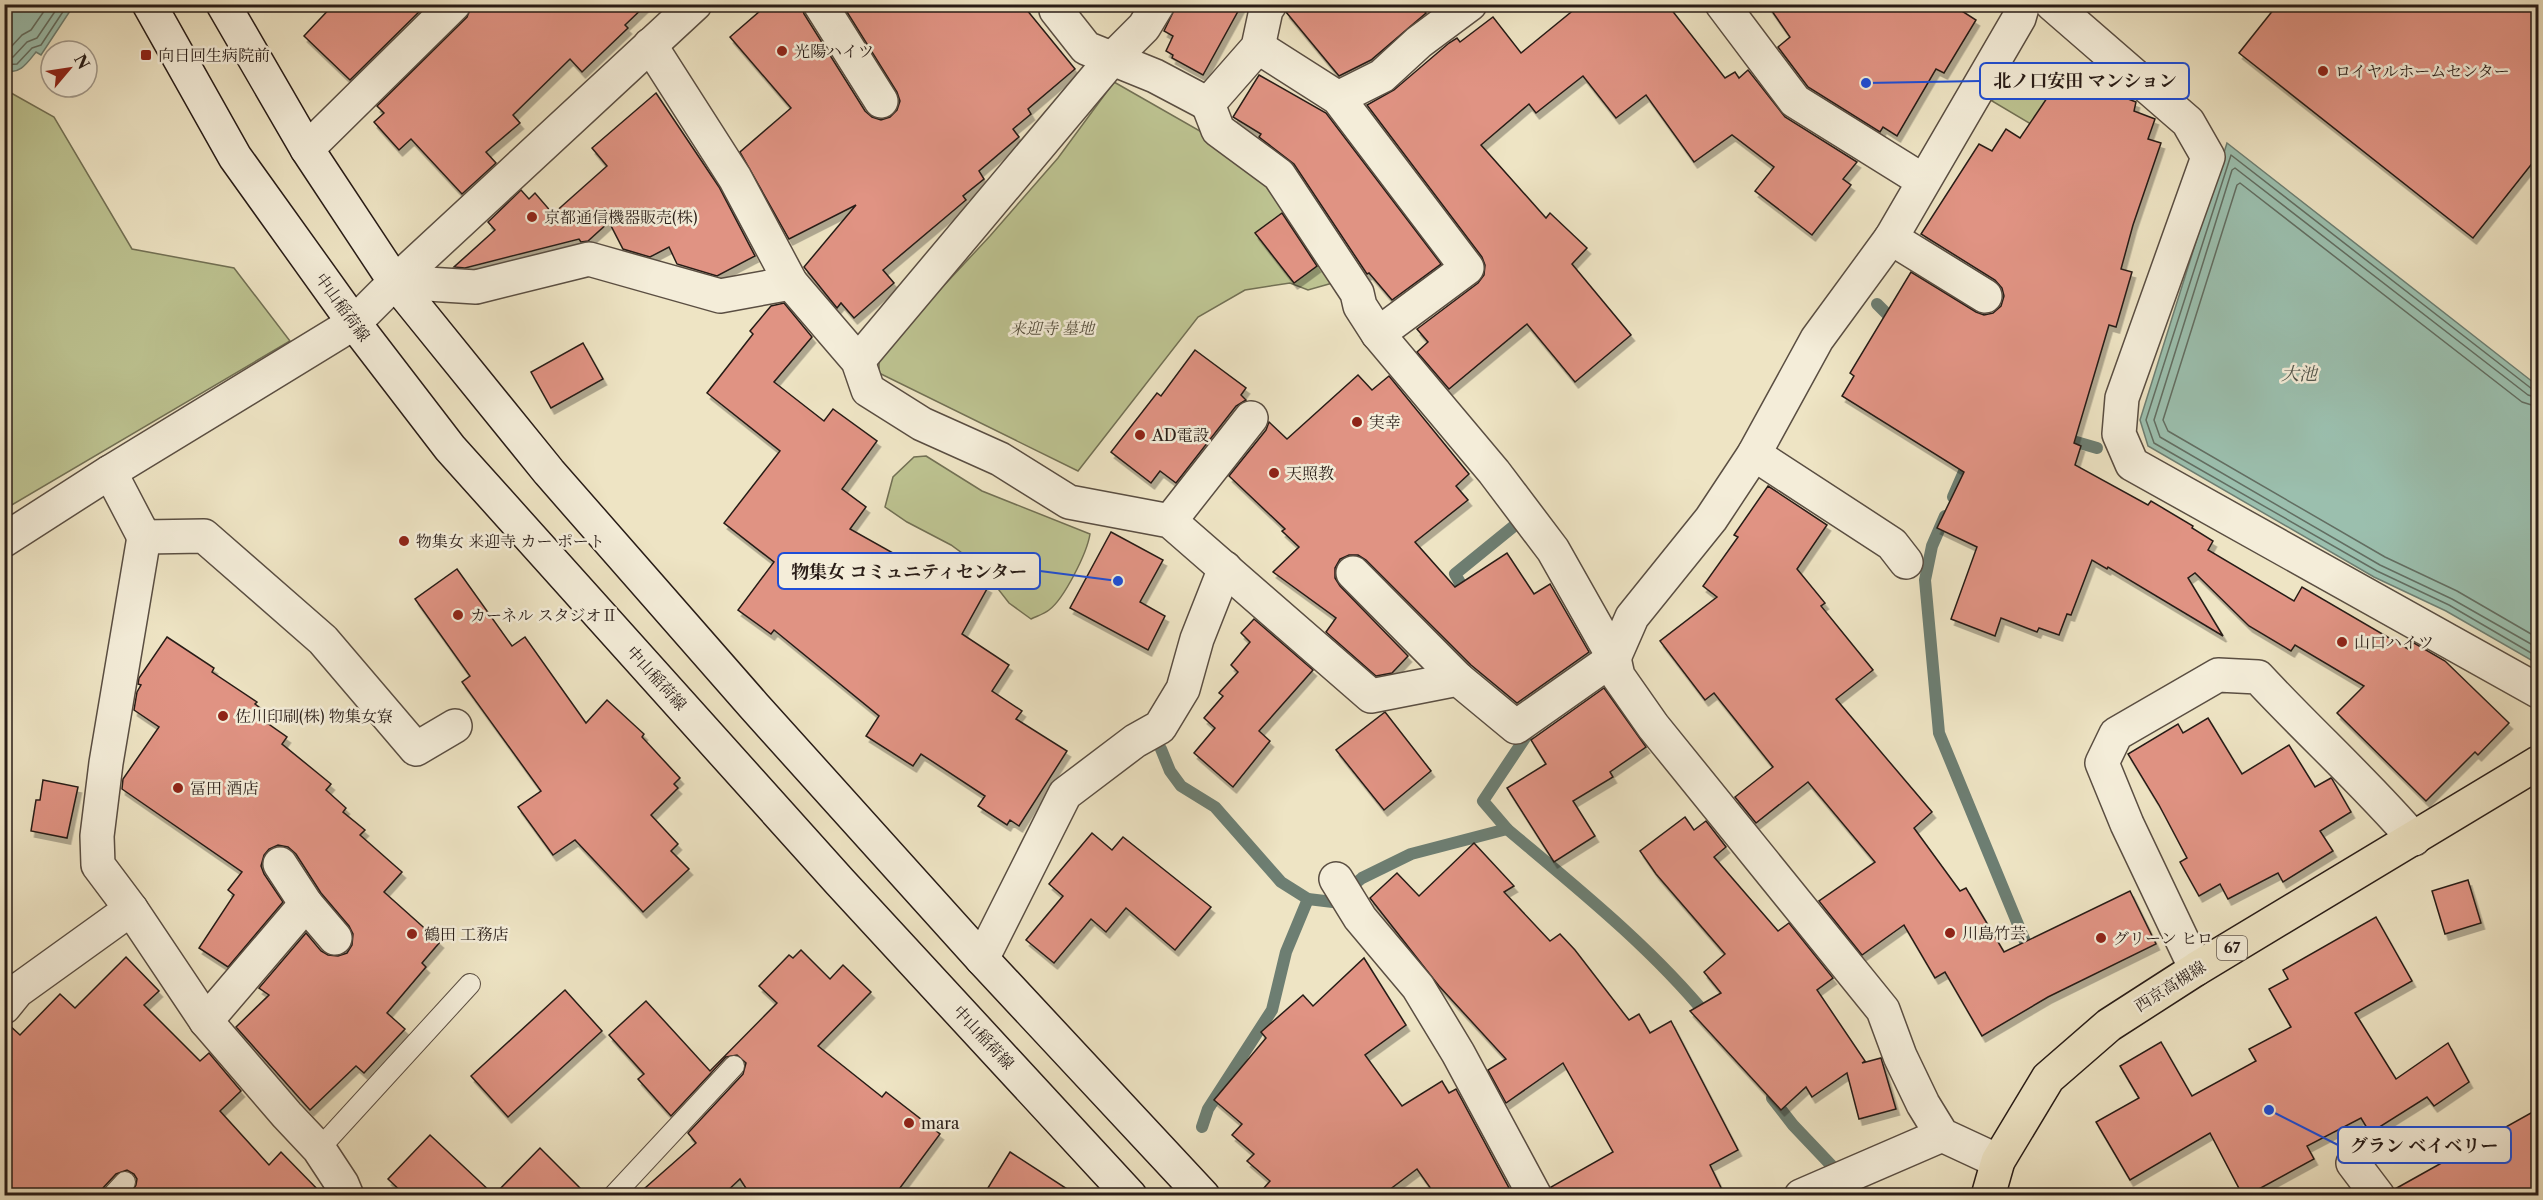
<svg xmlns="http://www.w3.org/2000/svg" width="2543" height="1200" viewBox="0 0 2543 1200" font-family="'Libre Caslon Text','Noto Serif JP',serif">
<defs>
<filter id="shadow"><feDropShadow dx="3.5" dy="6" stdDeviation="0" flood-color="#0004"/></filter>
</defs>
<rect width="100%" height="100%" fill="#eee4c4"/>
<filter id="stains"><feTurbulence type="fractalNoise" baseFrequency=".00333" numOctaves="4"/><feColorMatrix values="0 0 0 0 .2 0 0 0 0 .09 0 0 0 0 .02 0 0 0 .5 -.17"/></filter>
<radialGradient id="worn" r=".72"><stop offset=".6" stop-color="#630" stop-opacity="0"/><stop offset="1" stop-color="#630" stop-opacity=".3"/></radialGradient>
<!-- green -->
<g fill="#bdc391" stroke="#727054" stroke-width="1.5">
<path d="M2016,65L2061,85L2075,150L1992,101Z"/>
<path d="M1114,82L1256,163L1343,280L1308,290L1290,283L1245,290L1198,317L1078,471L879,373V355L990,236L1058,158Z"/>
<path d="M4,89L54,117L132,249L234,268L290,341L5,509Z"/>
<path d="M926,456L982,491L1090,534C1087,553 1064,599 1049,610C1044,614 1037,616 1031,619L1009,603L981,567L951,545L907,522L885,507L893,477L914,457Z"/>
</g>
<!-- water -->
<g fill="#9bbfae" stroke="#6d7e72" stroke-width="1.5">
<path d="M4,5L5,4L74,5L41,55L36,52C28,62 19,76 5,70Z"/>
<path d="M2227,143L2538,386V664L2446,611L2374,577L2148,446L2140,420Z"/>
</g>
<g fill="none" stroke-linecap="round" stroke-linejoin="round">
<!-- shore -->
<g stroke="#626e62" stroke-width="1.5">
<path d="M4,48H10L22,35L31,30L49,4"/>
<path d="M4,57H13L27,42L37,38L60,4"/>
<path d="M4,65L17,64L32,48L41,45L68,4"/>
<path d="M2538,391L2532,389L2231,155L2146,420L2154,443L2377,571L2449,605L2538,657"/>
<path d="M2538,398L2528,395L2235,168L2232,170L2154,420L2160,437L2380,565L2452,599L2538,648"/>
<path d="M2538,407L2522,402L2240,183L2237,185L2163,420L2168,431L2385,557L2457,591L2538,638"/>
</g>
<!-- stream -->
<g stroke="#6d7e72" stroke-width="12">
<path d="M1877,304L1897,324"/>
<path d="M2059,437L2097,448"/>
<path d="M1953,497L1970,458"/>
<path d="M1945,516L1932,546L1925,580L1939,733L2031,956"/>
<path d="M1467,595L1455,574L1514,526"/>
<path d="M1161,749L1170,771L1181,786L1215,807L1281,882L1308,899L1333,902L1362,878L1411,854L1507,829C1577,888 1651,947 1709,1018"/>
<path d="M1507,829L1483,801L1529,732"/>
<path d="M1772,1098L1793,1125L1831,1165"/>
<path d="M1202,1127L1208,1109L1272,1010L1286,952L1308,899"/>
</g>
</g>
<!-- building -->
<g fill="#e09383" stroke="#281c17" stroke-width="1.5" filter="url(#shadow)">
<path d="M334,4H427L350,80L304,36Z"/>
<path d="M472,4H647L625,25L628,28L582,72L570,59L513,115L520,123L486,152L496,163L462,194L411,139L399,150L374,122L384,113L377,106L467,17Z"/>
<path d="M768,4H801L804,14L865,111L872,117L881,120L890,117L897,110L900,101L897,92L842,4H1022L1075,69L1028,109L1031,114L1013,129L1019,137L979,171L984,179L963,196L966,200L883,270L894,283L854,318L841,303L837,308L804,267L856,205L789,239L740,152L791,108L730,37Z"/>
<path d="M1177,4H1242L1203,75L1172,58L1173,55L1166,51L1173,36L1164,31Z"/>
<path d="M1289,4H1420L1426,13L1371,60L1339,76L1286,12Z"/>
<path d="M1581,4H1667L1725,78L1735,72L1739,78L1748,70L1785,117L1857,162L1843,179L1851,185L1812,235L1755,191L1774,167L1732,135L1694,162L1646,95L1616,118L1583,76L1536,113L1529,104L1481,145L1546,218L1550,213L1587,248L1572,264L1631,335L1575,382L1527,324L1449,389L1417,352L1428,342L1417,329L1478,283L1484,275L1485,265L1482,257L1367,105L1394,90L1449,43L1457,38L1460,42L1493,17L1521,53Z"/>
<path d="M1767,4H1951L1976,20L1944,73L1936,69L1897,136L1883,127L1880,132L1808,87L1778,47L1790,37Z"/>
<path d="M2278,4H2538V156L2473,238L2239,53Z"/>
<path d="M2070,64L2106,78L2102,89L2136,102L2134,111L2155,119L2148,139L2161,143L2133,225L2121,269L2132,272L2116,327L2109,325L2074,443L2081,446L2075,465L2148,505L2151,501L2193,526L2192,528L2213,541L2208,550L2294,601L2302,587L2408,649L2414,643L2445,661L2509,723L2478,755L2475,752L2426,801L2337,713L2364,686L2295,645L2291,651L2249,626L2195,573L2188,578L2223,636L2108,567L2107,569L2092,560L2071,615L2067,614L2059,635L2039,628L2037,632L2001,618L1995,636L1951,619L1977,547L1937,528L1964,472L1842,396L1854,376L1850,373L1911,272L1976,312L1984,315L1993,313L2001,306L2004,296L2002,288L1995,280L1921,234L1979,144L1992,151L2006,129L2020,138Z"/>
<path d="M1259,75L1326,113L1441,264L1392,300L1369,273L1367,274L1294,164L1259,137L1261,134L1233,117Z"/>
<path d="M656,93L719,187L755,256L717,276L677,264L669,247L650,257L623,249L609,222L588,241L581,242L579,239L465,268L454,267L495,230L488,222L521,190L529,199L535,193L553,214L607,166L592,148Z"/>
<path d="M1282,213L1317,266L1294,283L1255,233Z"/>
<path d="M784,303L812,337L774,382L824,421L833,409L877,441L842,489L866,507L850,529L948,584L956,569L988,587L962,634L1009,665L992,691L1022,711L1016,719L1067,751L1019,826L1010,820L1007,825L978,806L985,796L921,754L913,766L866,736L879,716L774,630L771,634L738,610L774,562L724,523L780,451L707,393L753,334L750,331L771,306Z"/>
<path d="M583,343L603,379L551,408L531,372Z"/>
<path d="M1195,350L1246,388L1241,395L1246,400L1236,406L1176,483L1160,471L1151,483L1111,452L1157,393L1161,396Z"/>
<path d="M1358,375L1372,390L1389,376L1469,474L1456,486L1468,500L1415,542L1455,587L1507,553L1534,594L1550,584L1589,652L1517,703L1471,665L1366,560L1358,555H1349L1340,559L1335,568V578L1340,586L1408,656L1392,673L1376,676L1326,632L1336,618L1273,572L1299,547L1282,531L1285,529L1229,476L1266,430L1269,422L1287,439Z"/>
<path d="M1768,486L1827,525L1797,569L1825,603L1821,606L1873,670L1836,699L1932,812L1914,828L1960,891L1966,888L2004,952L2130,891L2156,944L2048,997L1982,1036L1945,972L1935,978L1904,925L1862,955L1819,901L1875,862L1808,782L1756,823L1735,797L1773,767L1714,693L1705,700L1660,641L1717,597L1703,586L1738,537L1734,535Z"/>
<path d="M1111,532L1163,560L1140,602L1165,616L1148,650L1070,608Z"/>
<path d="M457,569L512,646L525,637L586,723L607,700L644,734L642,737L680,778L674,784L678,788L651,815L678,844L671,851L689,869L643,912L575,840L553,855L518,807L541,791L462,682L470,676L415,599Z"/>
<path d="M1254,619L1313,670L1259,731L1270,741L1233,787L1194,753L1215,728L1204,718L1223,696L1219,693L1238,672L1231,665L1250,642L1241,633Z"/>
<path d="M167,637L214,668L212,672L257,702L255,704L264,711L260,718L287,737L282,744L331,784L326,790L346,808L343,812L365,830L360,835L402,872L384,892L440,942L422,963L426,967L387,1013L405,1029L364,1073L356,1066L310,1110L236,1027L269,995L259,988L306,933L321,951L328,955L338,956L347,953L352,945L353,934L349,926L321,893L296,854L288,847L278,845L269,849L264,855L261,866L264,874L283,902L228,967L199,948L234,895L228,890L242,872L122,789L123,779L159,727L134,710L137,692L141,685L138,684L139,678Z"/>
<path d="M1604,688L1646,747L1610,772L1613,777L1573,801L1595,836L1554,862L1507,788L1546,764L1531,740Z"/>
<path d="M1385,712L1431,771L1384,810L1336,750Z"/>
<path d="M2208,718L2242,774L2289,745L2315,787L2331,778L2332,779L2351,812L2320,831L2333,851L2283,882L2278,873L2228,899L2220,884L2199,896L2180,862L2187,858L2159,805L2128,754L2178,724L2183,733Z"/>
<path d="M43,780L78,787L67,838L31,831L36,800H40Z"/>
<path d="M1685,817L1694,830L1706,821L1726,847L1714,857L1778,931L1789,923L1833,978L1817,990L1865,1061L1862,1063L1881,1058L1896,1109L1859,1119L1847,1073L1812,1097L1806,1087L1781,1110L1690,1011L1721,993L1704,972L1725,954L1656,874L1640,851Z"/>
<path d="M1092,833L1112,850L1123,837L1211,907L1175,950L1126,908L1106,932L1091,919L1054,963L1026,940L1063,896L1049,884Z"/>
<path d="M1474,843L1514,886L1504,892L1550,941L1560,934L1575,950L1629,1020L1639,1014L1650,1033L1671,1021L1738,1150L1710,1165L1725,1196H1554L1551,1187L1613,1152L1563,1063L1506,1103L1488,1070L1506,1059L1439,986L1370,898L1397,873L1419,896Z"/>
<path d="M2468,880L2481,923L2445,934L2432,891Z"/>
<path d="M2376,917L2412,981L2355,1013L2396,1079L2448,1043L2469,1082L2434,1106L2427,1097L2370,1133L2361,1118L2307,1146L2314,1159L2246,1196H2243L2210,1133L2130,1180L2096,1122L2139,1098L2120,1066L2161,1042L2192,1096L2256,1061L2249,1049L2291,1027L2269,989L2288,979L2283,970Z"/>
<path d="M801,950L830,979L843,965L871,992L818,1046L882,1097L886,1092L940,1134L894,1196H751L740,1179L722,1196H636L696,1143L688,1133L743,1074L746,1063L737,1055L726,1057L671,1116L638,1079L644,1074L609,1035L646,1001L710,1071L777,1003L759,986L789,955L793,958Z"/>
<path d="M126,957L159,991L144,1005L200,1061L209,1053L241,1091L220,1111L269,1165L281,1152L324,1196H129L136,1185L137,1179L134,1174L127,1170L116,1174L103,1188L100,1196H4V1025H9L20,1035L60,994L75,1008Z"/>
<path d="M1364,958L1406,1025L1365,1055L1402,1106L1442,1081L1449,1093L1456,1089L1509,1188L1496,1196H1436L1417,1169L1381,1196H1257L1270,1181L1247,1161L1254,1154L1232,1135L1242,1124L1214,1100L1266,1038L1261,1032L1303,995L1313,1006Z"/>
<path d="M565,990L602,1031L508,1117L471,1076Z"/>
<path d="M2538,1109V1196H2396L2395,1189Z"/>
<path d="M430,1135L494,1195L540,1148L588,1196H406L388,1179Z"/>
<path d="M1010,1152L1078,1196H983Z"/>
</g>
<g fill="none" stroke-linecap="round" stroke-linejoin="round">
<defs>
<g id="service">
<path d="M319,1149L470,984"/>
<path d="M112,1196L125,1182"/>
<path d="M613,1196L734,1066"/>
</g>
<g id="minor">
<path d="M820,4L881,101"/>
<path d="M1722,4L1795,101L1922,180"/>
<path d="M2052,4L2188,122L2208,157L2122,398L2119,434L2132,464L2538,691"/>
<path d="M1056,10L1086,48L1155,76L1208,104L1258,47L1266,10L1270,4"/>
<path d="M650,45L735,178L791,283L858,361L868,390L922,424L1000,459L1069,502L1170,521L1371,696L1458,679L1516,727L1614,658L1632,617L1711,519L1754,454L1817,339L1891,238L2019,18L2023,4"/>
<path d="M1258,47L1338,98L1467,268L1378,334"/>
<path d="M1338,98L1382,76L1419,42L1470,4"/>
<path d="M1208,104L1218,130L1279,175L1357,293L1360,306L1378,334L1494,472L1553,550L1614,658L1618,676L1653,726L1883,1010L1900,1056L1923,1104L1942,1135L1998,1161"/>
<path d="M307,149L454,4"/>
<path d="M1891,238L1985,296"/>
<path d="M395,282L476,287L589,259L720,296L791,283"/>
<path d="M858,361L1111,60L1144,27L1158,4"/>
<path d="M1754,454L1892,544L1906,562"/>
<path d="M110,472L144,537L204,536L323,640L416,749L455,726"/>
<path d="M1170,521L1251,418"/>
<path d="M144,537L106,763L97,836L98,865L131,909L206,1021L287,1115L319,1149L342,1184L347,1196"/>
<path d="M4,540L110,472L354,323L395,282L695,4"/>
<path d="M1353,573L1458,679"/>
<path d="M280,864L306,904"/>
<path d="M1336,879L1360,918L1418,987L1458,1053L1535,1196"/>
<path d="M982,959L1065,794L1135,741L1160,727L1183,689L1197,639L1225,568"/>
<path d="M2196,969L2127,824L2102,763L2116,734L2218,675L2258,677C2309,732 2365,782 2414,839"/>
<path d="M4,1007L17,991L131,909"/>
<path d="M206,1021L306,904L335,938"/>
<path d="M2353,1163L2378,1196"/>
<path d="M1801,1196L1942,1135"/>
</g>
<g id="secondary">
<path d="M149,4L235,157L354,323L450,448L840,882L1130,1196"/>
<path d="M223,4L307,149L395,282L549,472L754,706L982,959L1203,1196"/>
</g>
<path id="primary" d="M1988,1196L1998,1161L2048,1078L2109,1025L2196,969L2538,763"/>
</defs>
<!-- service casing -->
<use href="#service" stroke="#5a4e42" stroke-width="22"/>
<!-- minor casing -->
<use href="#minor" stroke="#5a4e42" stroke-width="36"/>
<!-- secondary casing -->
<use href="#secondary" stroke="#281c17" stroke-width="36"/>
<!-- primary casing -->
<use href="#primary" stroke="#281c17" stroke-width="36"/>
<!-- service -->
<use href="#service" stroke="#f4edd9" stroke-width="20"/>
<!-- minor -->
<use href="#minor" stroke="#f4edd9" stroke-width="33"/>
<!-- secondary -->
<use href="#secondary" stroke="#f4edd9" stroke-width="33"/>
<!-- primary -->
<use href="#primary" stroke="#eee4c4" stroke-width="33"/>
</g>
<!-- markers -->
<g fill="#8f2418" stroke="#f4edd9" stroke-width="2">
<circle cx="782" cy="51" r="6"/>
<rect x="140" y="49" width="12" height="12" rx="3"/>
<circle cx="2323" cy="71" r="6"/>
<circle cx="532" cy="217" r="6"/>
<circle cx="1357" cy="422" r="6"/>
<circle cx="1140" cy="435" r="6"/>
<circle cx="1274" cy="473" r="6"/>
<circle cx="404" cy="541" r="6"/>
<circle cx="458" cy="615" r="6"/>
<circle cx="2342" cy="642" r="6"/>
<circle cx="223" cy="716" r="6"/>
<circle cx="178" cy="788" r="6"/>
<circle cx="1950" cy="933" r="6"/>
<circle cx="412" cy="934" r="6"/>
<circle cx="2101" cy="938" r="6"/>
<circle cx="909" cy="1123" r="6"/>
</g>
<g text-anchor="middle" stroke-width="5" stroke-linejoin="round" paint-order="stroke">
<!-- shield labels -->
<rect fill="#f4edd9" stroke="#655b51" stroke-width="1.5" x="2217" y="936" width="30" height="24" rx="4.5"/>
<g font-size="15" font-weight="bold" fill="#281c17">
<text x="2232" y="953">67</text>
</g>
<!-- poi labels -->
<g font-size="16" fill="#281c17" stroke="#f4edd9" text-anchor="start">
<text x="794" y="57">光陽ハイツ</text>
<text x="158" y="61">向日回生病院前</text>
<text x="2335" y="77">ロイヤルホームセンター</text>
<text x="544" y="223">京都通信機器販売(株)</text>
<text x="1369" y="428">実幸</text>
<text x="1152" y="441">AD電設</text>
<text x="1286" y="479">天照教</text>
<text x="416" y="547">物集女 来迎寺 カー ポート</text>
<text x="470" y="621">カーネル スタジオⅡ</text>
<text x="2354" y="648">山口ハイツ</text>
<text x="235" y="722">佐川印刷(株) 物集女寮</text>
<text x="190" y="794">冨田 酒店</text>
<text x="1962" y="939">川島竹芸</text>
<text x="424" y="940">鶴田 工務店</text>
<text x="2113" y="944">グリーン ヒロ</text>
<text x="921" y="1129">mara</text>
</g>
<!-- street labels -->
<g font-size="16" fill="#281c17" stroke="#f4edd9">
<text transform="translate(343 307) rotate(54)" y="6">中山稲荷線</text>
<text transform="translate(657 678) rotate(48)" y="6">中山稲荷線</text>
<text transform="translate(2170 986) rotate(-32)" y="6">西京高槻線</text>
<text transform="translate(984 1037) rotate(47)" y="6">中山稲荷線</text>
</g>
<!-- park labels -->
<g font-size="16" font-style="italic" fill="#554e3c" stroke="#f4edd9">
<text x="1052" y="334">来迎寺 墓地</text>
</g>
<!-- water labels -->
<g font-size="18" font-style="italic" fill="#50554c" stroke="#f4edd9">
<text x="2299" y="380">大池</text>
</g>
</g>
<!-- callouts -->
<path fill="none" stroke="#1d4ed8" stroke-width="2" d="M1866 83L1980 81M1118 581L1040 571M2269 1110L2338 1145"/>
<g fill="#1d4ed8" stroke="#f4edd9" stroke-width="2">
<circle cx="1866" cy="83" r="6"/>
<circle cx="1118" cy="581" r="6"/>
<circle cx="2269" cy="1110" r="6"/>
</g>
<g fill="#f4edd9" stroke="#1d4ed8" stroke-width="2">
<rect x="1980" y="63" width="209" height="36" rx="6"/>
<rect x="778" y="553" width="262" height="36" rx="6"/>
<rect x="2338" y="1127" width="173" height="36" rx="6"/>
</g>
<g font-size="18" text-anchor="middle" font-weight="bold" fill="#281c17">
<text x="2085" y="87">北ノ口安田 マンション</text>
<text x="909" y="578">物集女 コミュニティセンター</text>
<text x="2424" y="1152">グラン ベイベリー</text>
</g>
<!-- margin -->
<rect width="2543" height="1200" fill="none" stroke="#eee4c4" stroke-width="24"/>
<rect x="6" y="6" width="2531" height="1188" fill="none" stroke="#281c17" stroke-width="3"/>
<rect x="12" y="12" width="2519" height="1176" fill="none" stroke="#281c17" stroke-width="1.5"/>
<!-- north arrow -->
<g transform="translate(69 69) rotate(61)"><circle r="28" fill="#f4edd9" stroke="#a2998b" stroke-width="1.5"/>
<path d="M0-4.5L10 22L0 15L-10 22Z" fill="#8f2418"/>
<text y="-9" font-size="16" font-weight="bold" text-anchor="middle" fill="#281c17">N</text>
</g>
<rect width="100%" height="100%" filter="url(#stains)"/>
<rect width="100%" height="100%" fill="url(#worn)"/>
</svg>
